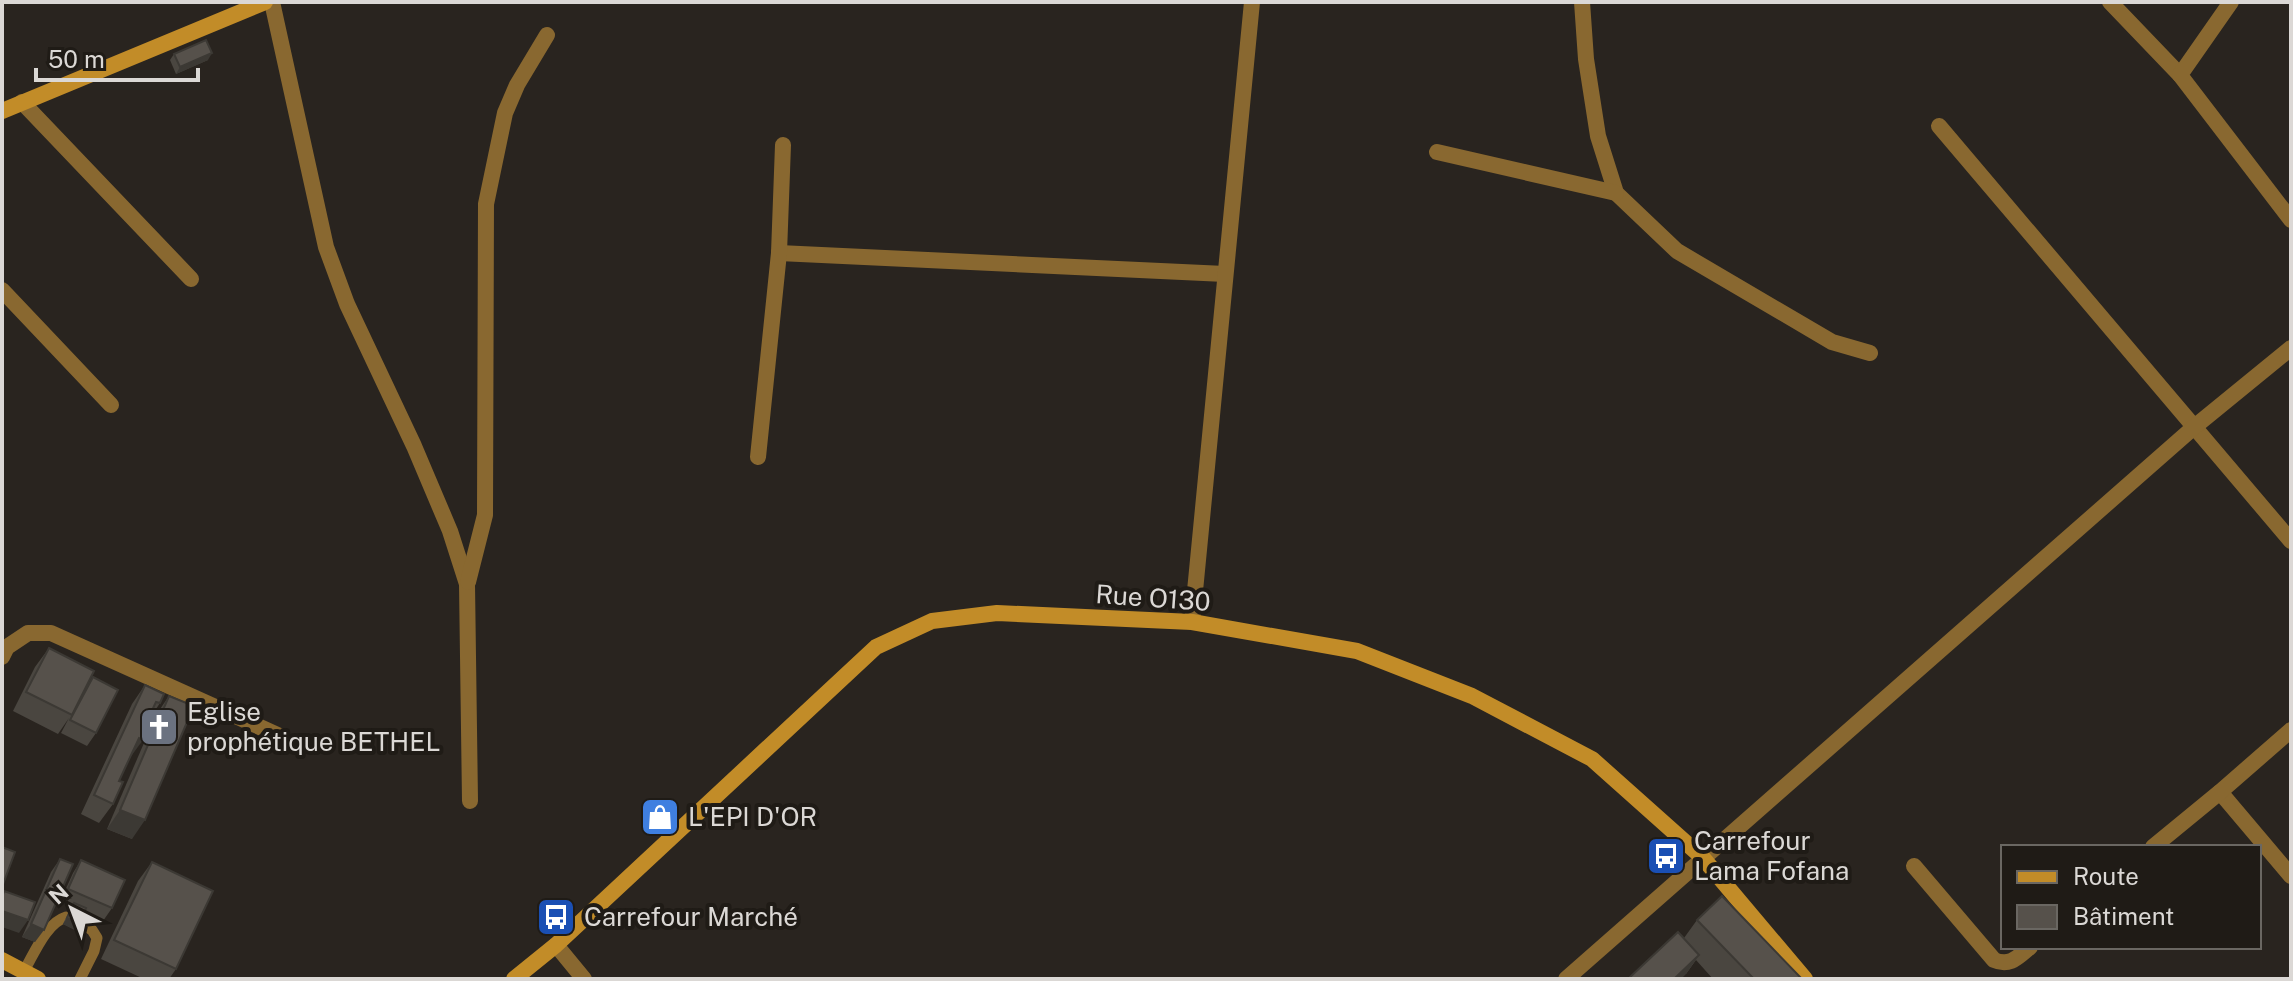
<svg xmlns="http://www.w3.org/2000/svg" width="2293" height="981" viewBox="0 0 2293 981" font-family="'Public Sans',sans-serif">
<rect width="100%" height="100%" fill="#29241f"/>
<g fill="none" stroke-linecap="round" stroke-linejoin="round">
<!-- lane -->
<g stroke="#896830" stroke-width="11">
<path d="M79,922L92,930L97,938L94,951L80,979"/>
<path d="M24,971C34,954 46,923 66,917"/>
</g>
<!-- street -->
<g stroke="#896830" stroke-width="16">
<path d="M272,2L326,247L347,304L414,446L450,531L467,584L470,801"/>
<path d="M1582,2L1586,59L1598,136L1616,193L1677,251L1832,342L1870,353"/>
<path d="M2110,2L2180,75"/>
<path d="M2231,2L2180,75L2291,220"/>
<path d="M22,102L191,279"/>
<path d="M1939,126L2291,541"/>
<path d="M1437,152L1616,193"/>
<path d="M779,253L1225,274"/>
<path d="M2,290L111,405"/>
<path d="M758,457L779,253L783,145"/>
<path d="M468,582L485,515L486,204L505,113L517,85L547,35"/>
<path d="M1192,622L1252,2"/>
<path d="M2,657L7,647L28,633H51L282,737"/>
<path d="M2220,792L2291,876"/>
<path d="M2153,847L2220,792L2291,730"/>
<path d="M1914,866L1994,960C2010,967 2018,957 2030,947"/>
<path d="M556,945L584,979"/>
<path d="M1566,979L2193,428L2291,348"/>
</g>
<!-- secondary -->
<g stroke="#c28c28" stroke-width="16">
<path d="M2,111L265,2"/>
<path d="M2,960L38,979"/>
<path d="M514,979L556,945L876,647L932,621L997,613L1192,622L1357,651L1472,696L1592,759L1703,858L1805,979"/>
</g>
</g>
<!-- wall -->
<g fill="#4a4640">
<path d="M174,54L208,60L176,74L170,60Z"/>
<path d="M49,648L86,687L93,677L96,733L87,746L61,733L69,718L58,734L13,711L35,667Z"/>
<path d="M145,685L160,703L148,721L129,759L119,781L113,804L99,823L81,814L132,704Z"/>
<path d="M169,696L132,839L107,829L156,715Z"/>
<path d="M60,859L35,942L22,937L51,872Z"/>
<path d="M81,860L112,908L103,921L84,913L75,930L63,924L71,907L60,902L73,873Z"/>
<path d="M152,862L176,969L169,979H144L101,959L138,881Z"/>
<path d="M1697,920L1802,979H1713L1696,960L1686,974L1684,938Z"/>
</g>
<!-- shaded-wall -->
<g fill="#3c3934">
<path d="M212,53L208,60L176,74L180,67Z"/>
<path d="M139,738L143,740L129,759Z"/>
<path d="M120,810L145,820L132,839L107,829Z"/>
<path d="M2,911L28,920L19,933L2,927Z"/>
<path d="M67,918L80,923L75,930L63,924Z"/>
<path d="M31,924L44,930L35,942L22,937Z"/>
<path d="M1699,955L1686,974L1681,979H1674Z"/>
</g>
<!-- building -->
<g fill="#56514b" stroke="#3c3934" stroke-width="2">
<path d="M206,40L212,53L180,67L174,54Z"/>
<path d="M49,648L94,671L72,715L26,692Z"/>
<path d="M93,677L118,690L96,733L70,720Z"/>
<path d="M145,685L164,694L160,703L156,702L147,721L151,722L143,740L139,738L125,768L119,781L123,782L113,804L94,795Z"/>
<path d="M169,696L194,706L145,820L120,810Z"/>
<path d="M2,847L15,852L2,887Z"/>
<path d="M60,859L73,864L44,930L31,924Z"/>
<path d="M81,860L125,880L112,908L68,889Z"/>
<path d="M152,862L213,891L176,969L114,940Z"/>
<path d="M4,891L35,902L28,920L2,911V898Z"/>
<path d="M1722,896L1802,979H1754L1697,920Z"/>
<path d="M74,903L86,908L80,923L67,918Z"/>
<path d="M1678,932L1699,955L1674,979H1628Z"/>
</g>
<!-- icons -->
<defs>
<symbol id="church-square" viewBox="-11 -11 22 22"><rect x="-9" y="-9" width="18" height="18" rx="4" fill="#6b7280" stroke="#1f1b16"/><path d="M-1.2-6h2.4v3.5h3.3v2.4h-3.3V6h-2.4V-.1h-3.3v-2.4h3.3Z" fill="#fff"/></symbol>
<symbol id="shop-square" viewBox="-11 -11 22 22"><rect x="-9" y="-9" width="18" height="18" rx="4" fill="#3f7fe0" stroke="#1f1b16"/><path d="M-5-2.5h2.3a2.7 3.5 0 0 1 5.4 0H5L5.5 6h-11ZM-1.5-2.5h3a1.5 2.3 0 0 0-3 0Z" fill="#fff"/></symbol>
<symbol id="bus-square" viewBox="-11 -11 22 22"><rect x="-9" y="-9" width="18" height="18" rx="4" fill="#1a4fb4" stroke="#1f1b16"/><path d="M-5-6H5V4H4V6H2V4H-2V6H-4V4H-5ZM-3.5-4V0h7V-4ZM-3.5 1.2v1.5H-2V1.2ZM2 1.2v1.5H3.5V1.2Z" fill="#fff"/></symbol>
</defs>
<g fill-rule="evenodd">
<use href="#church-square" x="137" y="705" width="44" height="44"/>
<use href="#shop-square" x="638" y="795" width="44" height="44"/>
<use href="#bus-square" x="1644" y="834" width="44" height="44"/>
<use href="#bus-square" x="534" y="895" width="44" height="44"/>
</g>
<g text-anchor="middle" stroke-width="8" stroke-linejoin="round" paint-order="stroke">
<!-- street labels -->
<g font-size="26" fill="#dbd8d5" stroke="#1f1b16">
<text transform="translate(1153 598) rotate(4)" y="9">Rue O130</text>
</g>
<!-- poi labels -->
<g font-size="26" fill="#dbd8d5" stroke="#1f1b16" text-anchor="start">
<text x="187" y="721">Eglise<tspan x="187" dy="30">prophétique BETHEL</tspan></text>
<text x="688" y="826">L'EPI D'OR</text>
<text x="1694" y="850">Carrefour<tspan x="1694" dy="30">Lama Fofana</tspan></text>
<text x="584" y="926">Carrefour Marché</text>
</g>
</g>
<!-- border -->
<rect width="2293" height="981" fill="none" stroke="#dbd8d5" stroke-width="8"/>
<!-- legend -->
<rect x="2001" y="845" width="260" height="104" fill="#1f1b16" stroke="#6a6762" stroke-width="2"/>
<rect x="2017" y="871" width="40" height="12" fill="#c28c28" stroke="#6a6762" stroke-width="2"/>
<text x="2073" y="885" font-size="24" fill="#dbd8d5">Route</text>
<rect x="2017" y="905" width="40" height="24" fill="#56514b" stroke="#6a6762" stroke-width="2"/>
<text x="2073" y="925" font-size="24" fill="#dbd8d5">Bâtiment</text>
<!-- north arrow -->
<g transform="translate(72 909) rotate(318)" stroke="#1f1b16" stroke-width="6" paint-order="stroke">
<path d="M0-6L14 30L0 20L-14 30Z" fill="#dbd8d5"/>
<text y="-12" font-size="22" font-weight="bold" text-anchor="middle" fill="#dbd8d5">N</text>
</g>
<!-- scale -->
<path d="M36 68v12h162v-12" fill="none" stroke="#dbd8d5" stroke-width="4"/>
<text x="48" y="68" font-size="24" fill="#dbd8d5" stroke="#1f1b16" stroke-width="6" paint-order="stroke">50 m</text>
</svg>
